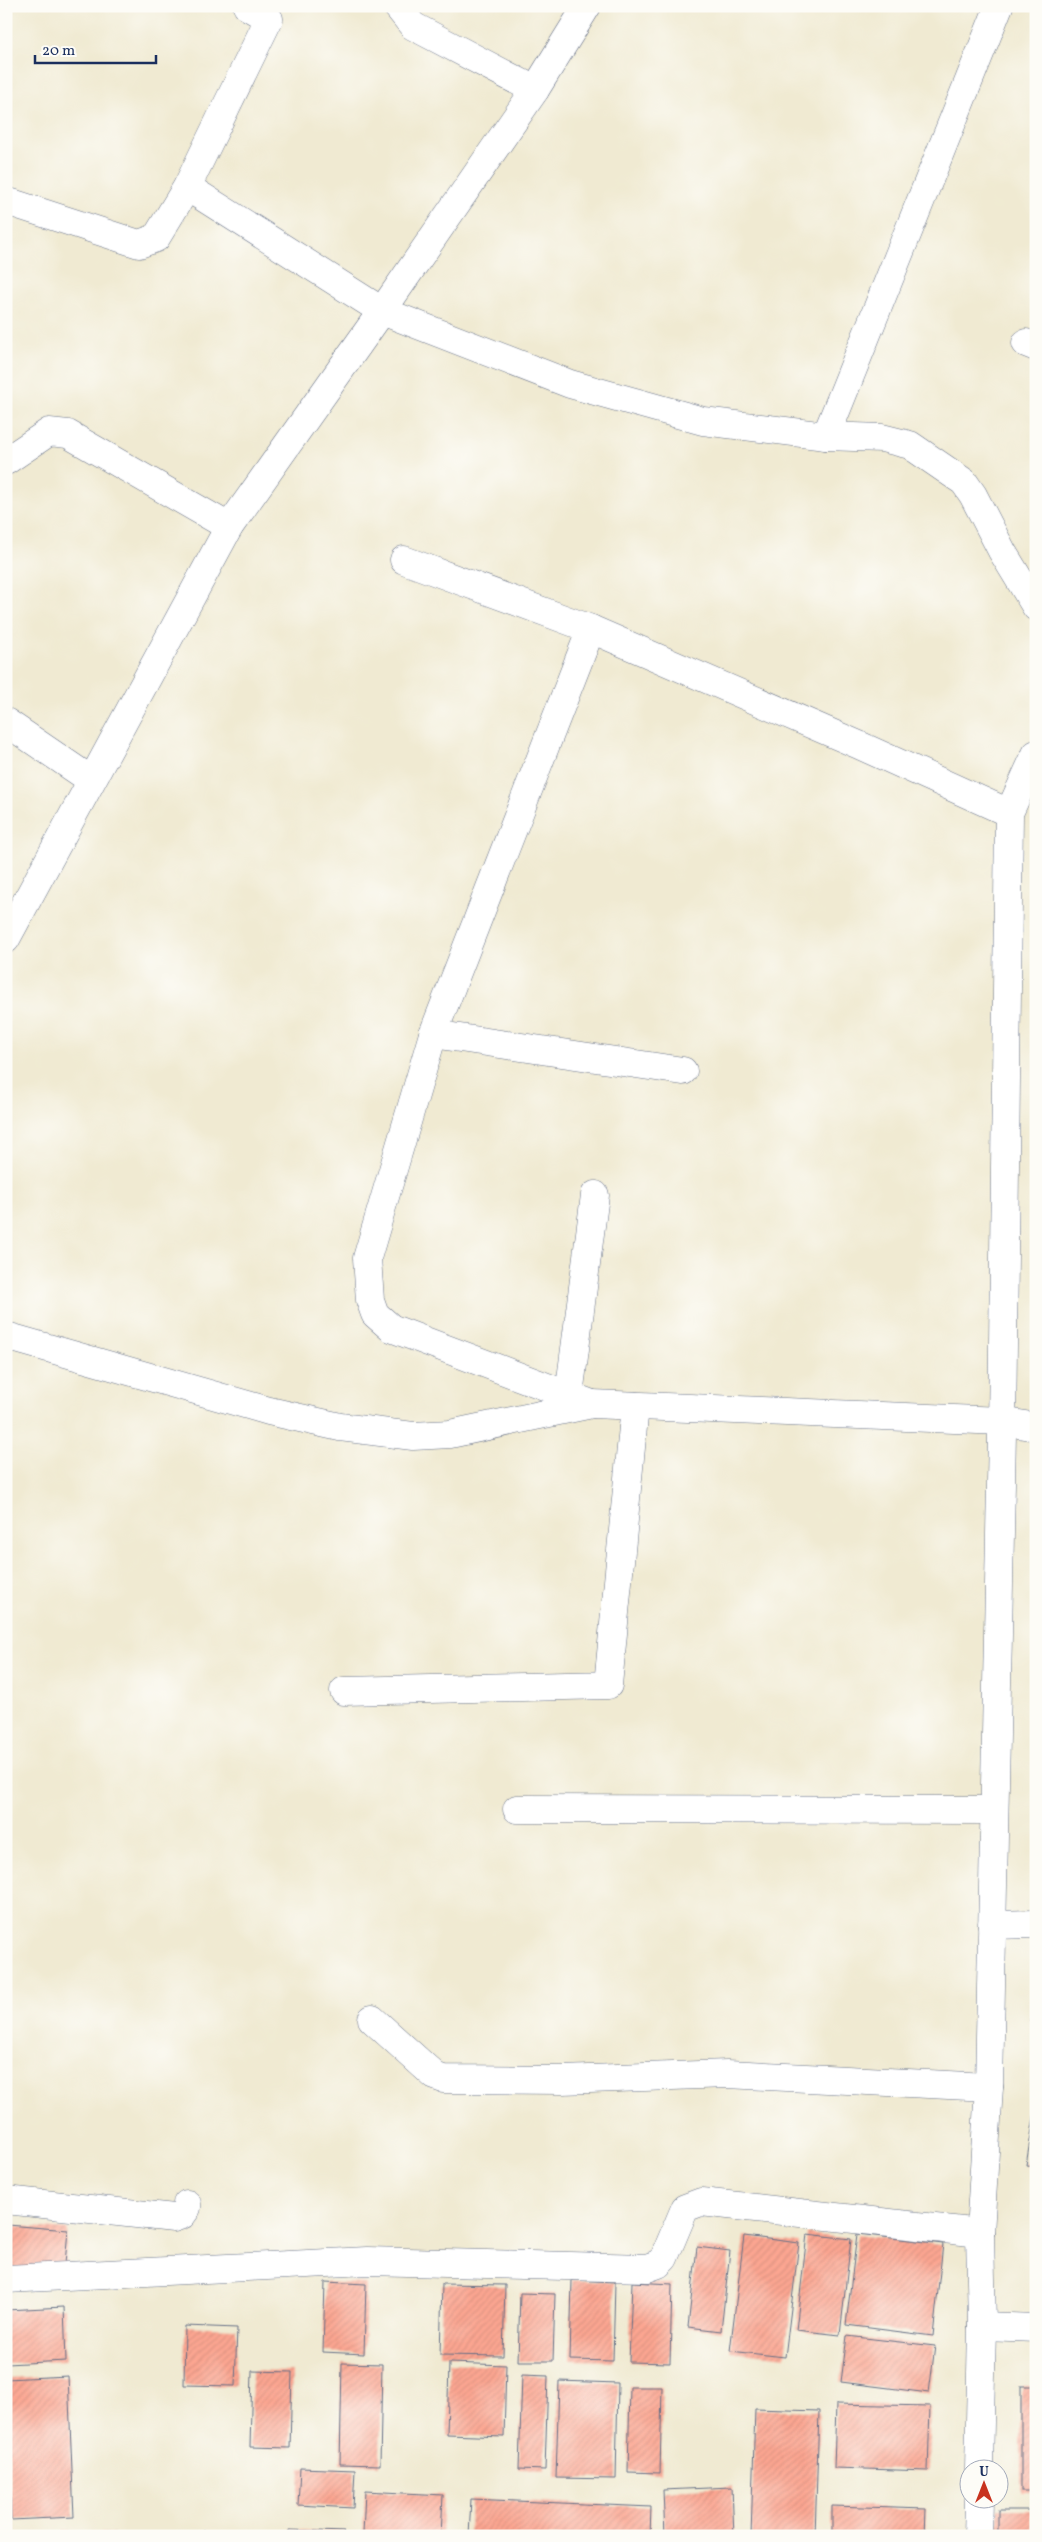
<svg xmlns="http://www.w3.org/2000/svg" width="1042" height="2542" viewBox="0 0 1042 2542" font-family="Vollkorn,serif">
<defs>
<pattern id="building-hatch" width="6" height="6" patternUnits="userSpaceOnUse" patternTransform="scale(1.25)"><rect width="6" height="6" fill="#fca691"/><path d="M-1 1l2-2M0 6l6-6M5 7l2-2" fill="none" stroke="#d78f7f"/></pattern>
</defs>
<rect width="100%" height="100%" fill="#fdfcf7"/>
<filter id="ink" filterUnits="userSpaceOnUse"><feTurbulence type="fractalNoise" baseFrequency=".02" numOctaves="2"/><feDisplacementMap in="SourceGraphic" scale="10" xChannelSelector="R" yChannelSelector="G"/><feConvolveMatrix kernelMatrix="1 2 1 2 8 2 1 2 1" color-interpolation-filters="sRGB"/></filter>
<filter id="wash" filterUnits="userSpaceOnUse"><feTurbulence type="fractalNoise" baseFrequency=".0096" numOctaves="4" result="noise"/><feDisplacementMap in="SourceGraphic" scale="20" xChannelSelector="R" yChannelSelector="G"/><feGaussianBlur stdDeviation="1.12" result="paint"/><feColorMatrix in="noise" values="0 0 0 0 0 0 0 0 0 0 0 0 0 0 0 0 0 1.4 0 .05"/><feComposite in="paint" operator="in"/></filter>
<g filter="url(#wash)">
<rect width="100%" height="100%" fill="#f0ead2"/>
<g id="blocks">
<!-- building -->
<g fill="url(#building-hatch)">
<path d="M1034,1996H1036V2022L1030,2021Z"/>
<path d="M1035,2111H1036V2166L1026,2165Z"/>
<path d="M8,2225L68,2230L64,2275L6,2270Z"/>
<path d="M807,2234L851,2239L840,2335L796,2330Z"/>
<path d="M857,2234L943,2244L933,2336L846,2325Z"/>
<path d="M744,2236L799,2243L785,2357L730,2351Z"/>
<path d="M697,2247L730,2251L721,2331L688,2327Z"/>
<path d="M572,2280L615,2282L613,2361L570,2360Z"/>
<path d="M325,2282L366,2284L364,2354L323,2352Z"/>
<path d="M632,2282L672,2284L670,2363L629,2362Z"/>
<path d="M442,2284L505,2285L503,2356L440,2355Z"/>
<path d="M520,2293L555,2294L553,2361H518Z"/>
<path d="M64,2307L66,2361L6,2364V2310Z"/>
<path d="M185,2326L237,2328L235,2386L184,2385Z"/>
<path d="M847,2336L935,2346L929,2393L841,2382Z"/>
<path d="M342,2363L382,2364L380,2465L340,2464Z"/>
<path d="M449,2363L506,2365L504,2437L447,2435Z"/>
<path d="M252,2371L292,2372L290,2448L250,2447Z"/>
<path d="M522,2375L548,2376L545,2470L519,2469Z"/>
<path d="M68,2376L74,2517L11,2520L6,2379Z"/>
<path d="M559,2381L618,2383L616,2479L556,2478Z"/>
<rect x="1021" y="2386" width="15" height="105"/>
<path d="M630,2387H662L660,2473L628,2472Z"/>
<path d="M836,2404L930,2406L928,2471L834,2468Z"/>
<path d="M755,2409L819,2411L815,2536H751Z"/>
<path d="M300,2468L355,2470L353,2508L298,2505Z"/>
<path d="M732,2487L734,2536H665L663,2490Z"/>
<path d="M365,2491L443,2495L441,2536L363,2534Z"/>
<path d="M471,2499L651,2507L650,2536H469Z"/>
<path d="M832,2506L926,2509L925,2536H832Z"/>
<rect x="998" y="2510" width="33" height="26"/>
<path d="M289,2530L344,2532V2536H289Z"/>
<path d="M203,2531L255,2534V2536H203Z"/>
<path d="M63,2532L114,2534L113,2536H63Z"/>
</g>
</g>
</g>
<g filter="url(#ink)">
<use href="#blocks" fill-opacity="0" stroke="#667087" stroke-width="1"/>
<g fill="none" stroke-linecap="round" stroke-linejoin="round">
<defs>
<g id="minor">
<path d="M397,6L413,26L535,90"/>
<path d="M187,187L382,311L570,384L703,421L826,436L882,438L910,445L964,482L973,495L1002,551L1036,607"/>
<path d="M6,201L139,244L156,238L187,187L269,19L247,6"/>
<path d="M1026,343L1036,347"/>
<path d="M826,436L999,6"/>
<path d="M6,461L49,432L68,434L229,527"/>
<path d="M404,560L591,629L859,745L1009,813"/>
<path d="M591,629L433,1034L367,1258L370,1300L375,1314L391,1328L592,1404"/>
<path d="M6,722L91,780"/>
<path d="M6,939L229,527L382,311L535,90L587,6"/>
<path d="M433,1034L683,1071"/>
<path d="M6,1336L269,1411L340,1427L413,1436L450,1434L592,1404L1002,1421L1036,1427"/>
<path d="M569,1395L595,1195"/>
<path d="M344,1691L608,1685L635,1406"/>
<path d="M517,1809L993,1810"/>
<path d="M992,1925L1036,1924"/>
<path d="M372,2019L435,2076L443,2079L562,2080L727,2074L989,2087"/>
<path d="M6,2200L174,2218L182,2215L187,2208V2204"/>
<path d="M6,2279L367,2261L647,2268L658,2264L664,2258L685,2208L701,2202L980,2233"/>
<path d="M982,2326L1036,2328"/>
<path d="M979,2470L982,2326L980,2233L989,2087L1002,1433L1009,813L1036,754"/>
<path d="M978,2536L979,2500"/>
</g>
</defs>
<!-- minor casing -->
<use href="#minor" stroke="#667087" stroke-width="29"/>
<!-- minor -->
<use href="#minor" stroke="#fff" stroke-width="28"/>
</g>
</g>
<!-- margin -->
<rect width="1042" height="2542" fill="none" stroke="#fdfcf7" stroke-width="25"/>
<!-- north arrow -->
<g transform="translate(984 2484)"><circle r="24" fill="#fdfcf7" stroke="#a3aaba"/>
<path d="M0-4L9 19L0 12L-9 19Z" fill="#c8321e"/>
<text y="-8" font-size="14" font-weight="bold" text-anchor="middle" fill="#1b2f5e">U</text>
</g>
<!-- scale -->
<path d="M35 55v8h121v-8" fill="none" stroke="#1b2f5e" stroke-width="2.5"/>
<text x="42" y="55" font-size="15" fill="#1b2f5e" stroke="#fdfcf7" stroke-width="4" paint-order="stroke">20 m</text>
</svg>
